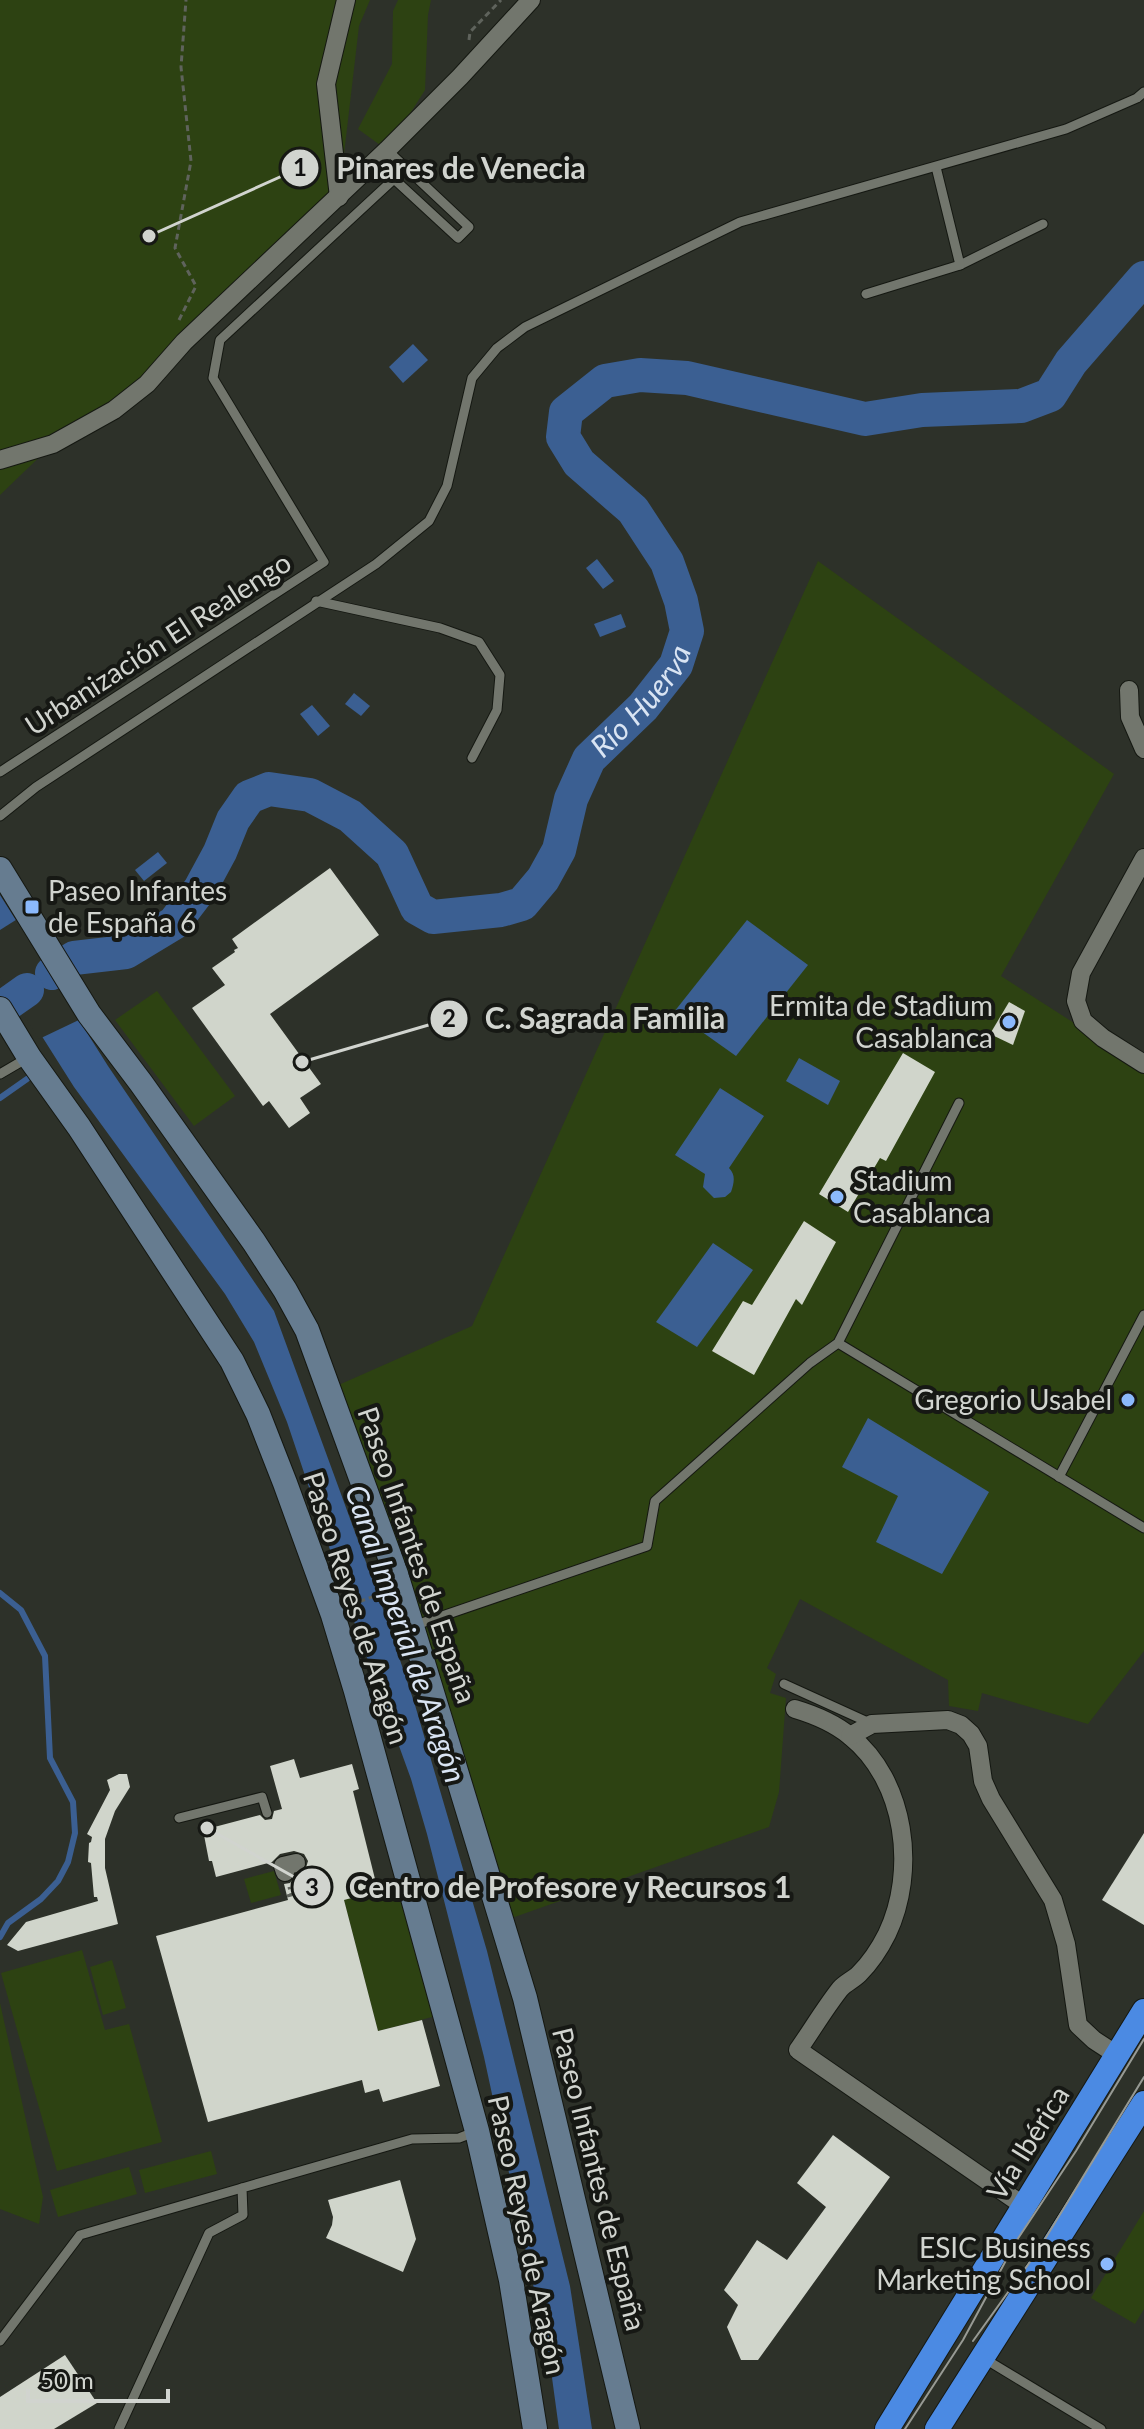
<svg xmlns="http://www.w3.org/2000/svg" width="1144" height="2429" viewBox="0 0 1144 2429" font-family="Lato,sans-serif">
<rect width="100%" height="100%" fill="#2d3129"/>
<!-- green -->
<g fill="#2d4212">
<path d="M0,0H370L359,26L339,197L147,384L53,444L0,495Z"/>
<path d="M398,0H431L428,15L425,90L387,150L358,129L392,64L393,11Z"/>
<path d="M818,561L1114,774L1001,976L1144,1068V1651L1088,1724L982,1693L978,1711L949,1706L948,1680L800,1599L767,1668L776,1674L770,1693L786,1698L779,1792L769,1827L509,1919L334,1387L472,1326Z"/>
<path d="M157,991L235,1096L194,1126L115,1020Z"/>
<path d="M274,1871L281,1895L251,1903L244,1879Z"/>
<path d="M400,1884L436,2016L378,2031L344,1900Z"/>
<path d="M82,1950L105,2030L129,2024L162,2142L57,2171L1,1973Z"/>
<path d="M112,1960L126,2008L103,2015L90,1967Z"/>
<path d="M0,2003L43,2197L39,2224L0,2209Z"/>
<path d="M211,2151L217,2174L145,2193L139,2170Z"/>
<path d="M129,2167L137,2194L58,2217L50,2190Z"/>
<path d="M1144,2211V2309L1135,2324L1091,2298Z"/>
</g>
<!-- water -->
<g fill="#3b5f92">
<path d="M413,344L428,360L403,383L389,367Z"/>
<path d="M597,559L614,581L603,589L586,568Z"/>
<path d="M621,614L626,627L600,637L594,624Z"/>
<path d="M354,693L370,706L361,716L345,704Z"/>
<path d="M312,705L330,726L318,736L300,714Z"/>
<path d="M158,852L167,863L144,881L135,870Z"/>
<path d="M0,895L108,1066L274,1311L382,1606L415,1705L487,1951L570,2286L592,2429H559L550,2363L484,2057L427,1834L411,1779L358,1633L287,1422L254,1342L225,1294L74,1087L0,970Z"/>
<path d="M747,920L808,965L736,1056L674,1012Z"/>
<path d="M799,1058L840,1081L828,1105L786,1081Z"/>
<path d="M720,1088L764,1116L729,1168C736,1175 734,1183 731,1192L725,1197L714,1198L703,1187L705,1174L675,1155Z"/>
<path d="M713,1243L753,1270L697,1347L656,1322Z"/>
<path d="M868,1418L989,1492L942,1574L876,1542L898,1496L842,1467Z"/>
</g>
<!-- pier -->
<path fill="#2d3129" d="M19,918L83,1018L39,1039L0,977V930Z"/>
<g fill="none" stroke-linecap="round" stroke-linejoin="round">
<!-- stream -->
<g stroke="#3b5f92" stroke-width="6">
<path d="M0,1098L27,1079"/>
<path d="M0,1593L21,1610L45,1656L50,1758L73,1802L75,1833L68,1862L58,1881L41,1899L8,1923L0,1937"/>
</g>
<!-- river -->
<g stroke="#3b5f92" stroke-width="34">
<path id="s1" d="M52,973L74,958L126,952L174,923L200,889L220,852L233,820L249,797L269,789L310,795L350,816L392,854L417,908L433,917L501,910L522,904L543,879L559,850L571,799L589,759L643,707L676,665L687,631L681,601L667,562L633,510L579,463L563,437L566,412L605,381L640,375L687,378L865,419L922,410L1021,406L1050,395L1071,362L1144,278"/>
<path d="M0,1009L27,990"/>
</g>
</g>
<!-- building -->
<g fill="#d0d5cb">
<path d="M330,868L379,935L270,1014L321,1084L300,1098L310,1113L289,1128L269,1101L263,1106L192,1008L225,985L212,968L235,952L234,950L238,948L232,939Z"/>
<path d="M1009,1002L1025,1011L1013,1045L990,1034Z"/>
<path d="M903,1053L935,1072L886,1161L880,1158L848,1212L819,1194Z"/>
<path d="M804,1221L836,1242L802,1305L796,1299L754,1375L712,1351L743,1301L752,1305Z"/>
<path d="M294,1759L300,1778L352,1764L359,1789L353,1791L378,1891L344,1900L378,2031L422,2020L440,2086L383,2102L379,2089L365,2093L362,2080L208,2122L156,1936L288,1900L284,1884L290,1883L296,1875L305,1871L308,1861L304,1854L294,1851L280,1854L272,1862L216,1877L212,1861H209L203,1830L260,1815L265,1820L272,1819L274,1811L282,1809L270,1766Z"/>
<path d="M119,1774H127L130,1787L115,1811L105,1839V1868L118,1924L18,1951L7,1945L26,1922L98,1901L97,1897H94L91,1863L88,1862L89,1843L91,1842L92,1837L87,1834L110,1790L107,1780Z"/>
<path d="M1144,1833V1925L1102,1900Z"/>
<path d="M833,2135L890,2177L758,2360H741L727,2327L738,2305L724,2290L757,2240L787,2260L826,2207L797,2183Z"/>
<path d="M400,2180L416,2239L403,2272L326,2238L332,2225L333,2217L328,2200Z"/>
<path d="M65,2355L97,2403L54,2429H0V2397Z"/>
</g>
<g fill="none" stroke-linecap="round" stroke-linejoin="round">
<defs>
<g id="lane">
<path d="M960,265L1043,224"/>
<path d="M866,294L960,265L936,167"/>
<path d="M316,601L440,628L479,642L500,675L497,710L472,758"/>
<path d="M0,772L324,562L213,378L220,340L394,179L458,238L469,227L387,150"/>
<path d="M0,816L36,787L376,564L429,521L447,486L472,378L497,348L525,327L740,222L1066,129L1137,98L1144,92"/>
<path d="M0,1074L29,1057"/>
<path d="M838,1343L1144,1528"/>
<path d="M1059,1477L1144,1315"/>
<path d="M413,1626L647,1546L655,1501L810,1363L838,1343L959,1103"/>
<path d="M784,1684L872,1724"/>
<path d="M179,1818L262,1797L267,1813"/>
<path d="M0,2341L80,2235L242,2188"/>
<path d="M985,2359L1101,2429"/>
<path d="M119,2429L209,2233L243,2215L242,2188L412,2139L459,2138L477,2131"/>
</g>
<g id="street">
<path d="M339,197L326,84L346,0"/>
<path d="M0,460L53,444L114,410L147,384L184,342L387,150L460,77L531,0"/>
<path d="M1129,690L1130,717L1144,749"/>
<path d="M1144,858L1081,973L1076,1001L1083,1021L1103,1038L1144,1064"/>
<path d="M795,1709C815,1715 834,1723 850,1736C906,1781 917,1871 887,1934C880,1948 870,1963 859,1974C853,1980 845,1983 840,1989C825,2008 812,2030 798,2050L1024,2206"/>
<path d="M850,1736L872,1724L948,1720L961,1725L971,1734L978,1746L983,1781L991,1799L1053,1900L1066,1944L1078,2025L1094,2040L1117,2055"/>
<path d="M285,1872L283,1866L296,1863"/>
</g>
<g id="secondary">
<path d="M0,869L89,1014L141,1083L254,1242L285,1290L307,1330L396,1574L525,1998L628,2429"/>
<path d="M0,1009L29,1057L79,1127L232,1361L258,1414L285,1483L333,1615L356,1691L477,2131L511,2280L535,2429"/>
</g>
<g id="highway">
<path d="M887,2429L1144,2011"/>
<path d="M937,2429L1144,2103"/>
</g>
</defs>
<!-- lane casing -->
<use href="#lane" stroke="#151812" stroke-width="11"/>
<!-- street casing -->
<use href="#street" stroke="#151812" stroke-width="20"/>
<!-- secondary casing -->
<use href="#secondary" stroke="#151812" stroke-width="26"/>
<!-- highway casing -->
<use href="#highway" stroke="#151812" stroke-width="26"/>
<!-- path -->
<g stroke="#5f635c" stroke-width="3" stroke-dasharray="6 4" stroke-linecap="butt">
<path d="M469,40L470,32L501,0"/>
<path d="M179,320L196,286L175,248L191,161L181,67L186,0"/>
<path d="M350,1605L380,1594"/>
<path d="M287,1896L291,1895L289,1887"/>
</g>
<!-- lane -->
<use href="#lane" stroke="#72766d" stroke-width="9"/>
<!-- street -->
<use href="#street" stroke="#72766d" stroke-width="18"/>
<!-- secondary -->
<use href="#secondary" stroke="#667c90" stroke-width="24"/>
<!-- highway -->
<use href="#highway" stroke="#4b8ae3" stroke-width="24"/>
<!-- tram -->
<g stroke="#979a94" stroke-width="2">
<path d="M973,2341L1037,2252L1144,2077"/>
<path d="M905,2429L963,2340L1017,2240L1076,2151L1144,2039"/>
</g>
</g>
<!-- markers -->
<g fill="#8bb9fc" stroke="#161814" stroke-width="3">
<rect x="24" y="899" width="16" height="16" rx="4"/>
<circle cx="1009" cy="1022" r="8"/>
<circle cx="837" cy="1197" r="8"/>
<circle cx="1128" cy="1400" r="8"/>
<circle cx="1107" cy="2264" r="8"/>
</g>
<g text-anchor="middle" stroke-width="8" stroke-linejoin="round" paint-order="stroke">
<!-- street labels -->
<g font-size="28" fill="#d1d4cf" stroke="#161814">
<text transform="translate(158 644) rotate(-33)" y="10">Urbanización El Realengo</text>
<text transform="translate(417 1555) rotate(71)" y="10">Paseo Infantes de España</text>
<text transform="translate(356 1608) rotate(72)" y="10">Paseo Reyes de Aragón</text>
<text transform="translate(1028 2143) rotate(-58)" y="10">Vía Ibérica</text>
<text transform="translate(599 2179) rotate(76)" y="10">Paseo Infantes de España</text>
<text transform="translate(527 2235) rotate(78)" y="10">Paseo Reyes de Aragón</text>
</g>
<!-- poi labels -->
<g font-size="28" fill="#d1d4cf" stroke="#161814" text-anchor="end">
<text x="48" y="901" text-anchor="start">Paseo Infantes<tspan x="48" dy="32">de España 6</tspan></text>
<text x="993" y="1016">Ermita de Stadium<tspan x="993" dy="32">Casablanca</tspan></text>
<text x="853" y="1191" text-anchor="start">Stadium<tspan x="853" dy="32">Casablanca</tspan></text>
<text x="1112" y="1410">Gregorio Usabel</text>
<text x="1091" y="2258">ESIC Business<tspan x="1091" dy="32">Marketing School</tspan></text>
</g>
<!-- water labels -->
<g font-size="30" font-style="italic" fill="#d9e4f3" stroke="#161814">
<text dy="10" stroke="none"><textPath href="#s1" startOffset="856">Río Huerva</textPath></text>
<text transform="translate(405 1634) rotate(71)" y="10">Canal Imperial de Aragón</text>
</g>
</g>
<!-- callouts -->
<path fill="none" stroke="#d1d4cf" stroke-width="3" d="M149 236L300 168M302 1062L449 1019M207 1828L312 1887"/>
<g fill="#d1d4cf" stroke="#161814" stroke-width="3">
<circle cx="149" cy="236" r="8"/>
<circle cx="302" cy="1062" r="8"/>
<circle cx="207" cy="1828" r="8"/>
<circle cx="300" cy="168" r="20"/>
<circle cx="449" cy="1019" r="20"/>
<circle cx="312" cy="1887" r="20"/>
</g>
<g font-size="24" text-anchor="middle" font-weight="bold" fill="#111">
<text x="300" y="176">1</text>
<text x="449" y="1027">2</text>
<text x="312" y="1896">3</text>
</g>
<g font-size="30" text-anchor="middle" font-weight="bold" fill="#d1d4cf" stroke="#161814" stroke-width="8" stroke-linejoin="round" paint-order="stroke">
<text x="461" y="179">Pinares de Venecia</text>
<text x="605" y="1029">C. Sagrada Familia</text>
<text x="570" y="1898">Centro de Profesore y Recursos 1</text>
</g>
<!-- scale -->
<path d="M28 2389v12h140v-12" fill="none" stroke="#d1d4cf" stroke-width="4"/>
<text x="40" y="2389" font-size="24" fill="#d1d4cf" stroke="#161814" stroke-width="6" paint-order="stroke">50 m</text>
</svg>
